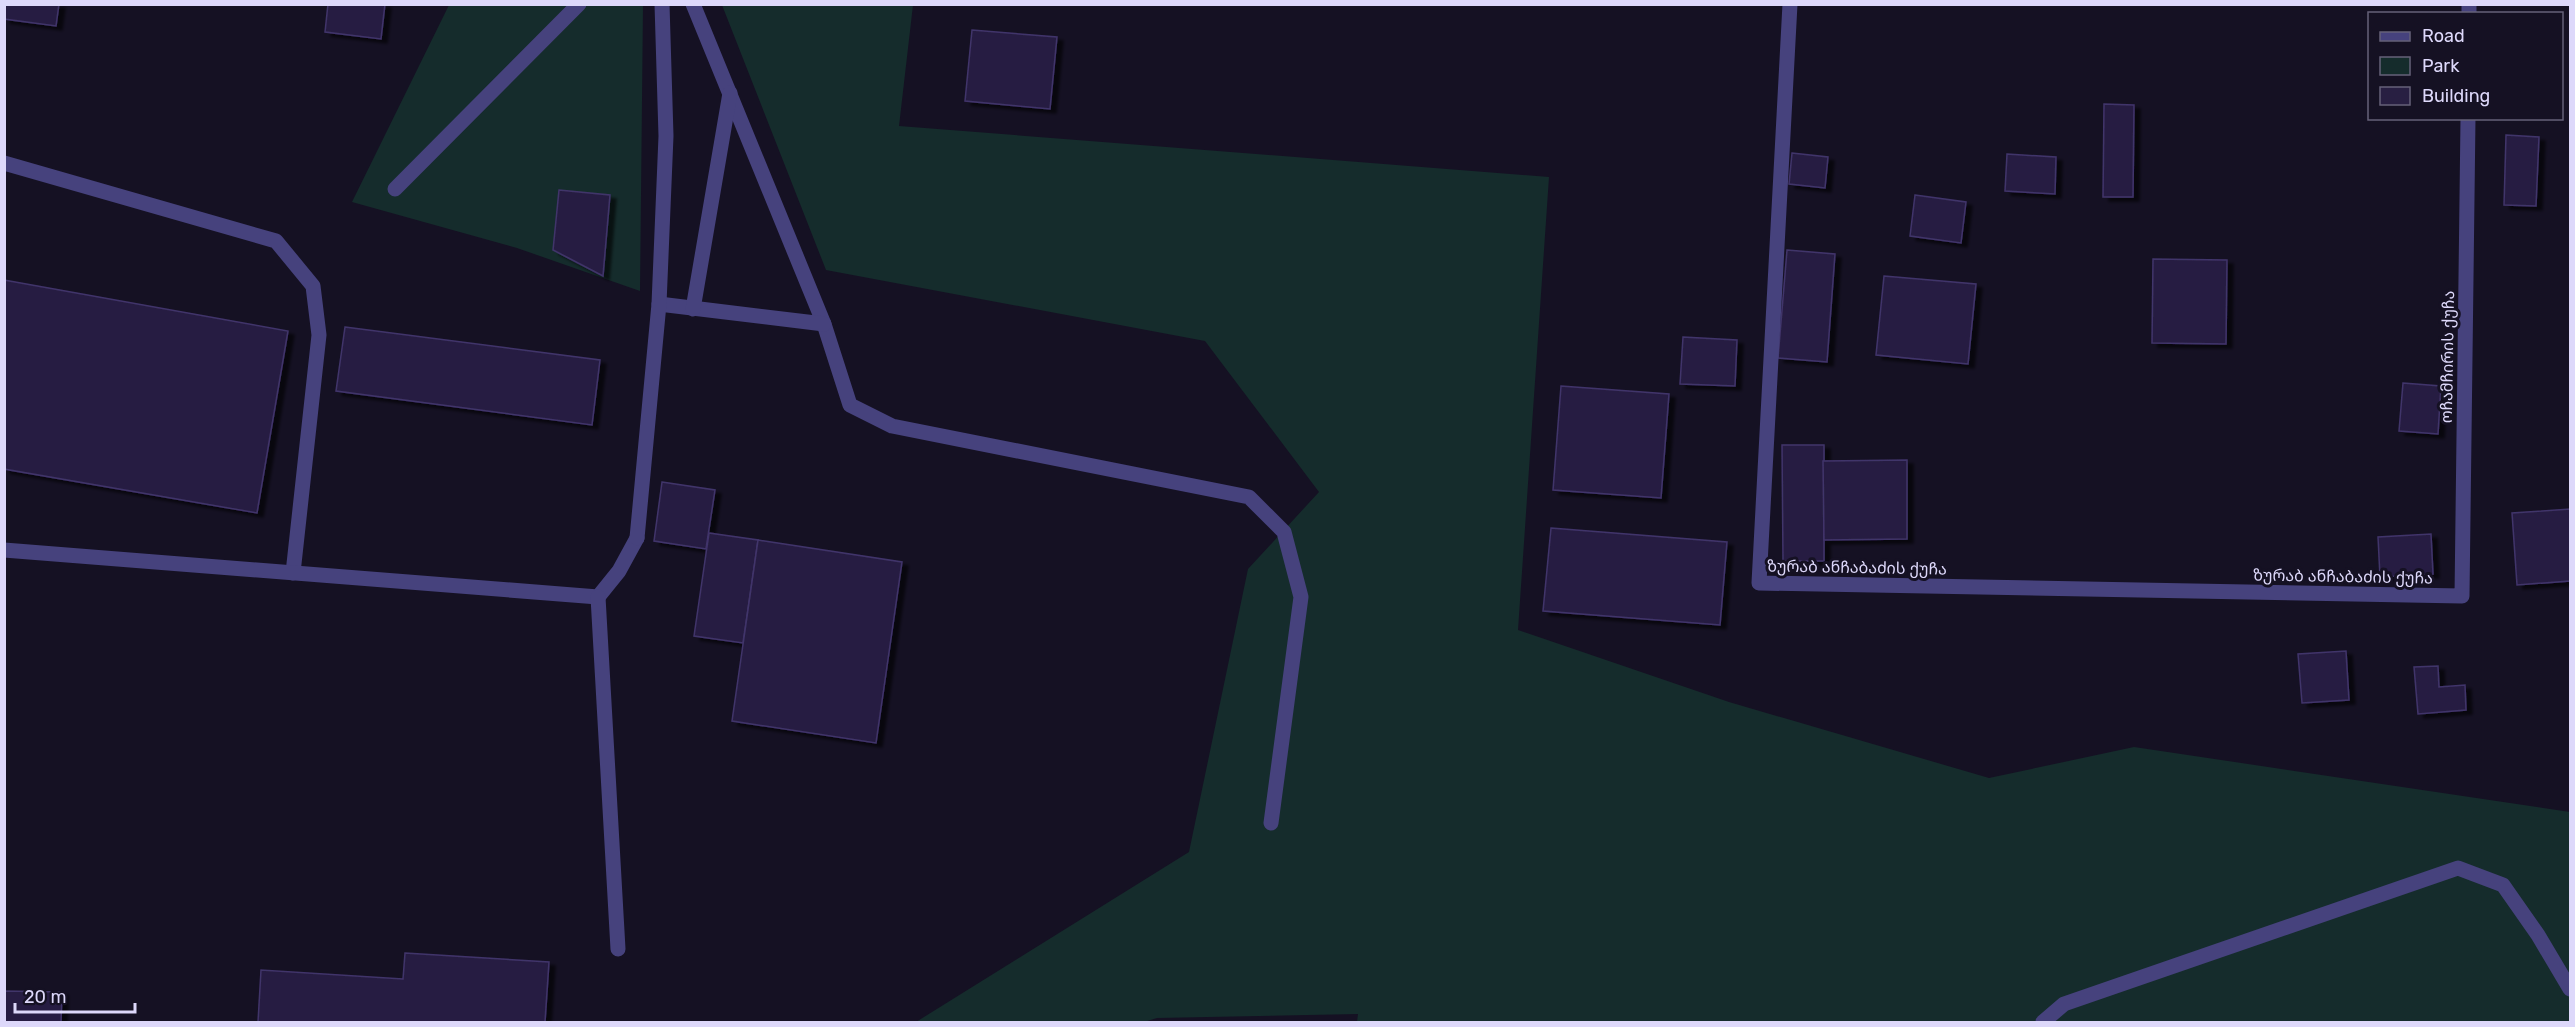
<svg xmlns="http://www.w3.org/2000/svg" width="2575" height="1027" viewBox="0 0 2575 1027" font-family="Rubik,'Noto Sans Georgian',sans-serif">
<defs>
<filter id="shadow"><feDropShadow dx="6" dy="4" stdDeviation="1.5" flood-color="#0009"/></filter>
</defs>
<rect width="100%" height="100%" fill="#151123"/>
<!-- green -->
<g fill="#152c2c">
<path d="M449,5H643L640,291L517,248L352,202Z"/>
<path d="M722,5H913L899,126L1549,177L1518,630L1729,702L1989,778L2134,747L2570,812V1022H1357L1358,1014L1157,1018L1144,1022H916L1189,852L1248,569L1319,492L1205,341L826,270Z"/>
</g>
<!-- building -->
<g fill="#281f42" stroke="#41346b" stroke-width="1.5" filter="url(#shadow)">
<path d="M4,4H59L56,26L4,19Z"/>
<path d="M328,4H385L381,39L325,32Z"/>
<path d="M972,30L1057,37L1050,109L965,101Z"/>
<path d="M2104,104L2134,105L2133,197H2103Z"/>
<path d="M2506,135L2539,137L2536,206L2504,205Z"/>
<path d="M1792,153L1828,157L1825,188L1789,184Z"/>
<path d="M2007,154L2056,157L2055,194L2005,191Z"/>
<path d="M559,190L610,195L603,276L553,250Z"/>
<path d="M1915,195L1966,202L1961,243L1910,236Z"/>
<path d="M1787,250L1835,254L1827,362L1778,358Z"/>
<path d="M2153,259L2227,260L2226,344L2152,343Z"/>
<path d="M1884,276L1976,284L1968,364L1876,355Z"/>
<path d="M4,280L288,331L257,513L4,469Z"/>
<path d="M345,327L600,360L592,425L336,391Z"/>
<path d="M1683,337L1737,340L1735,386L1680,384Z"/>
<path d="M2403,383L2441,386L2438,434L2399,431Z"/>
<path d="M1561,386L1669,394L1661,498L1553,490Z"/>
<path d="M1782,445H1824V561H1783Z"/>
<path d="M1907,460V539L1824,540L1823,461Z"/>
<path d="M662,482L715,490L706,549L654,541Z"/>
<path d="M2570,509V581L2517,585L2512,513Z"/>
<path d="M1551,528L1727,542L1720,625L1543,611Z"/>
<path d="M709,533L758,540L743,643L694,636Z"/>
<path d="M2431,534L2433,574L2380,577L2378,537Z"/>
<path d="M758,540L902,562L876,743L732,721Z"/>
<path d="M2346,651L2349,700L2302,703L2298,654Z"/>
<path d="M2438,666L2439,687L2465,685L2466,710L2418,714L2414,667Z"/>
<path d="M405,953L549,962L545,1022H258L261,970L403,979Z"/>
<path d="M4,991L62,992L61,1022H4Z"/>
</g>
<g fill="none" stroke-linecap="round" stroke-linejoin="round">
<!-- service -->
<g stroke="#46427d" stroke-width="15">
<path d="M693,4L824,324L850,405L892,426L1249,497L1284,532L1301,597L1271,823"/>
<path d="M4,163L276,241L313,286L319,335L293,573"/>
<path d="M395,189L579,4"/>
<path d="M659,304L824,324"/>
<path d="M693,309L730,93"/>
<path d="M4,550L598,597L619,571L637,538"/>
<path d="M598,597L618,949"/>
<path d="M2043,1022L2064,1004L2458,868L2503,885L2538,935L2570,989"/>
</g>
<!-- minor -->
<g stroke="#46427d" stroke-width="15">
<path d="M1790,4L1759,583L2462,596L2468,118"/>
<path d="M2469,14V4"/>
<path d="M637,538L659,304L666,136L662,4"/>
</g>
</g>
<g text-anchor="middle" stroke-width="6" stroke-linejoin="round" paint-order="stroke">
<!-- street labels -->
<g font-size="16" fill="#ddd8fa" stroke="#151123">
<text transform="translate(2447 357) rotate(-89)" y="6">ოჩამჩირის ქუჩა</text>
<text transform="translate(1857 567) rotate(1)" y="6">ზურაბ ანჩაბაძის ქუჩა</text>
<text transform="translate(2343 576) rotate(1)" y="6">ზურაბ ანჩაბაძის ქუჩა</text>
</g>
</g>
<!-- border -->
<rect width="2575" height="1027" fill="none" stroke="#ddd8fa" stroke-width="12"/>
<!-- legend -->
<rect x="2368" y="12" width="195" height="108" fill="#151123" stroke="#656179" stroke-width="1.5"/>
<rect x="2380" y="32" width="30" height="9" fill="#46427d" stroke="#656179" stroke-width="1.5"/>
<text x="2422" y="42" font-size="18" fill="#ddd8fa">Road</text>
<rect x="2380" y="57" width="30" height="18" fill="#152c2c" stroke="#656179" stroke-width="1.5"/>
<text x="2422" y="72" font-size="18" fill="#ddd8fa">Park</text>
<rect x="2380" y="87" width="30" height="18" fill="#281f42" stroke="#656179" stroke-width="1.5"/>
<text x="2422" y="102" font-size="18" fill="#ddd8fa">Building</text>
<!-- scale -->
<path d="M15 1003v9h120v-9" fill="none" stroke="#ddd8fa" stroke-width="3"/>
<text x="24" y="1003" font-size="18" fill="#ddd8fa" stroke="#151123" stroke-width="4.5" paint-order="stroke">20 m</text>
</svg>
